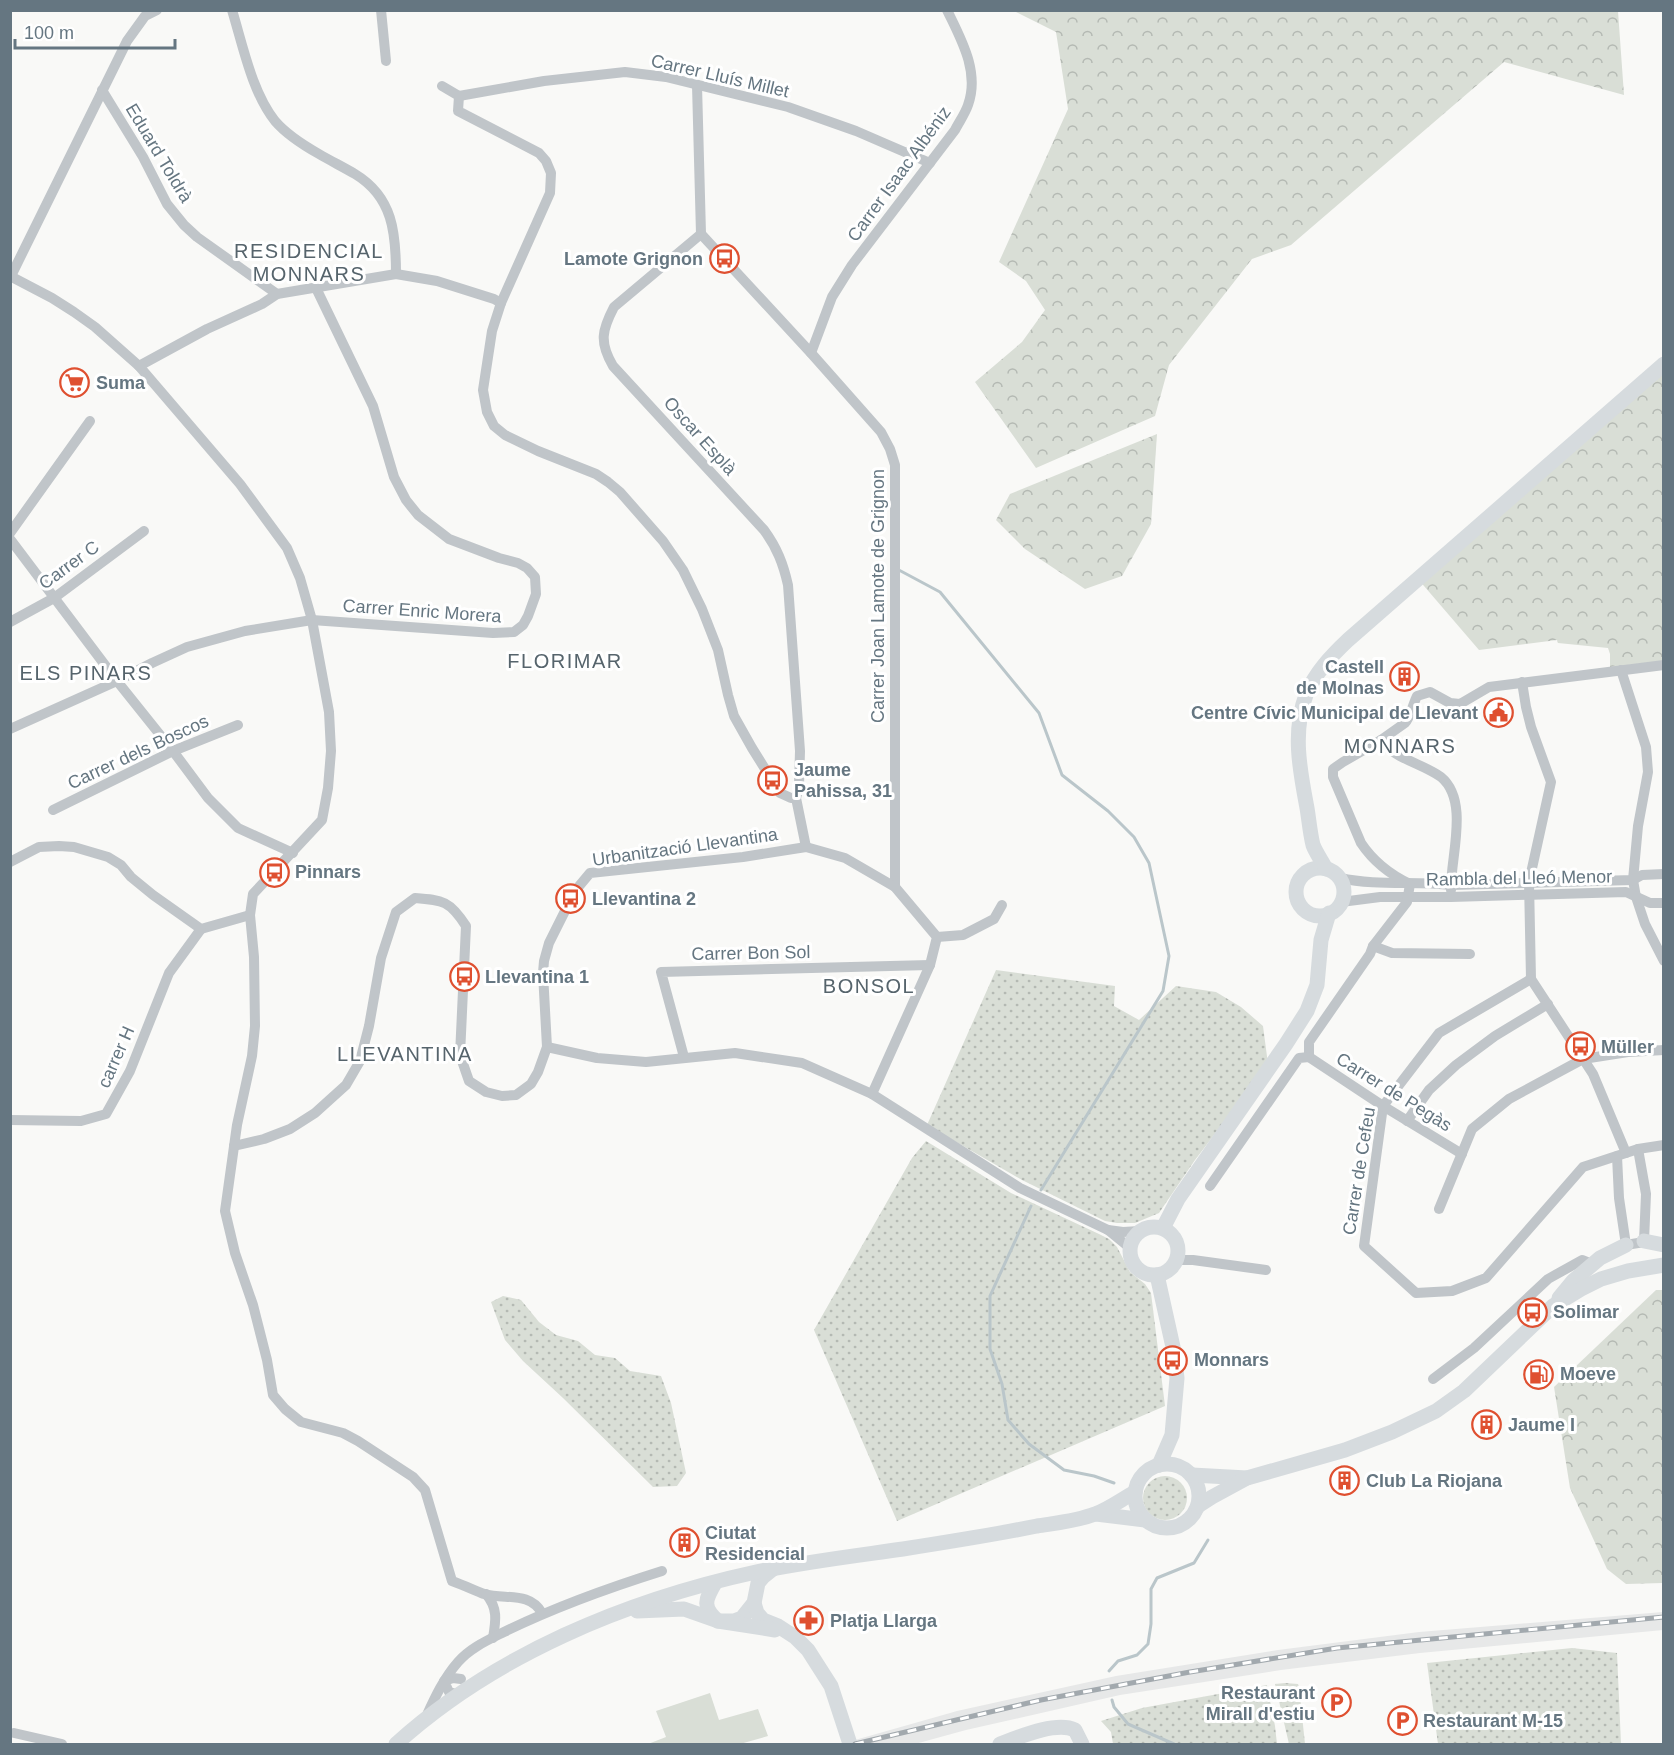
<svg xmlns="http://www.w3.org/2000/svg" width="1674" height="1755" viewBox="0 0 1674 1755" font-family="Arial,sans-serif">
<defs>
<pattern id="grass-dots" width="8" height="8" patternUnits="userSpaceOnUse" patternTransform="scale(1.5)"><rect width="8" height="8" fill="#d9ded6"/><path d="M2 2h.1M6 6h.1" fill="none" stroke="#b4b9b3" stroke-width="1.8" stroke-linecap="round"/></pattern>
<pattern id="forest-crowns" width="20" height="18" patternUnits="userSpaceOnUse" patternTransform="scale(1.5)"><rect width="20" height="18" fill="#d9ded6"/><path d="M2 6a3 3 0 1 1 6 0M12 15a3 3 0 1 1 6 0" fill="none" stroke="#b4b9b3"/></pattern>
</defs>
<rect width="100%" height="100%" fill="#f9f9f7"/>
<!-- built -->
<path fill="#e7e8e8" d="M1663,1612V1630L1420,1653L1281,1670L1120,1695L966,1730L915,1744H841L957,1711L1116,1676L1278,1650L1419,1632Z"/>
<!-- grass -->
<g fill="url(#grass-dots)">
<path d="M996,970L1115,986L1114,1006L1139,1020L1176,986L1216,992L1241,1007L1263,1026L1268,1064L1195,1160L1159,1213L1135,1223H1117L1105,1221L1022,1180L927,1125Z"/>
<path d="M926,1141L1011,1193L1099,1234L1109,1239L1117,1247L1130,1272L1145,1284L1151,1293L1165,1406L897,1521L814,1330L912,1158Z"/>
<path d="M503,1296L521,1300L539,1322L556,1335L578,1341L595,1355L615,1358L630,1371L661,1376L671,1403L686,1473L677,1486L653,1487L563,1398L523,1361L505,1340L491,1302Z"/>
<circle cx="1165" cy="1498" r="22"/>
<path d="M1572,1648L1617,1653L1621,1744H1438L1427,1663Z"/>
<path d="M1285,1683L1298,1684L1299,1687L1305,1744H1289L1275,1684Z"/>
<path d="M1267,1685L1275,1726L1277,1744H1113L1111,1732L1101,1721L1142,1708Z"/>
</g>
<!-- forest -->
<g fill="url(#forest-crowns)">
<path d="M1014,11H1618L1624,95L1504,62L1291,245L1252,259L1169,365L1155,416L1036,468L975,382L1022,342L1045,310L1026,281L999,262L1068,109L1056,32Z"/>
<path d="M1663,364V661L1610,667V654L1608,648L1558,643L1557,640L1479,650L1418,579Z"/>
<path d="M1157,434L1151,524L1122,576L1085,589L1025,549L996,520L1010,494Z"/>
<path d="M1656,1290H1664L1663,1583L1626,1584L1607,1569L1570,1488L1554,1387Z"/>
</g>
<!-- pitch -->
<path fill="#d9ded6" d="M710,1693L719,1720L758,1709L768,1736L740,1744H648L666,1737L656,1711Z"/>
<g fill="none" stroke-linecap="round" stroke-linejoin="round">
<!-- stream -->
<g stroke="#bac6ca" stroke-width="3">
<path d="M897,569L940,592L1039,713L1062,775L1108,811L1134,837L1149,863L1169,956L1163,991L1041,1190"/>
<path d="M1031,1206L990,1296V1349L1002,1384L1008,1420L1029,1444L1064,1470L1094,1476L1114,1483"/>
<path d="M1109,1671L1118,1661L1137,1655L1148,1644L1151,1624V1589L1157,1578L1194,1563L1208,1540"/>
<path d="M1112,1700L1114,1707L1128,1724L1174,1744"/>
</g>
<!-- street -->
<g stroke="#c0c5c9" stroke-width="10">
<path d="M232,10C243,46 252,92 275,121C287,135 303,145 319,154C331,161 343,167 355,174C393,197 396,233 396,274"/>
<path d="M381,10L386,61"/>
<path d="M697,85L701,234"/>
<path d="M442,86L459,96L458,111L539,153L546,161L551,173L550,193L501,303L492,331L483,390L487,412L494,426L505,435L538,451L596,474L608,482L620,492L663,541L683,570L702,609L718,650L728,695L734,716L752,748L780,793L791,798H796"/>
<path d="M102,90L143,157L167,204L184,225L197,237L277,294"/>
<path d="M459,96L544,81L625,72L666,77L788,107L856,131L930,163"/>
<path d="M701,234L614,307C602,330 599,342 613,366L764,530C777,548 783,563 788,585L800,751L799,786L796,798L806,847"/>
<path d="M701,234L811,353L881,432L890,449L895,465V887"/>
<path d="M10,276L52,298L74,312L95,327L139,366L240,484L287,548L300,578L312,620L329,712L331,751L328,788L322,820L253,894L250,915L254,957L255,1026L252,1056L237,1125L225,1211L235,1253L253,1305L267,1360L273,1395L285,1409L301,1422L343,1433L358,1441L413,1477L425,1490L452,1581C463,1585 474,1590 484,1594C506,1600 529,1591 542,1613"/>
<path d="M11,276L127,41L145,16L157,10"/>
<path d="M811,353L832,297L852,265L955,130C959,122 965,114 968,105C980,72 961,39 947,10"/>
<path d="M139,366L207,329L262,304L277,294L396,274L437,281L494,299L501,303"/>
<path d="M10,533L90,421"/>
<path d="M10,539L117,681L173,751L208,798L238,828L293,853"/>
<path d="M10,622L54,598L144,531"/>
<path d="M1621,670L1646,747L1648,772L1638,826L1633,880L1636,897L1645,924L1664,961"/>
<path d="M1522,682L1526,707L1531,727L1551,782L1529,882L1531,979L1593,1074L1626,1153"/>
<path d="M10,729L117,681L152,663L187,647L245,631L312,620L493,633L514,632L523,625L528,616L536,594L535,577L527,568L518,563L499,558L449,539L418,515L406,500L394,477L373,406L316,288"/>
<path d="M1381,740C1385,745 1390,750 1395,753C1409,762 1427,767 1441,777C1470,801 1450,858 1451,890"/>
<path d="M53,810L173,751L238,725"/>
<path d="M10,862L39,847L59,846L74,847L108,857L121,865L131,877L153,895L201,929L250,915"/>
<path d="M1340,878C1377,886 1413,881 1451,885L1633,880L1642,875L1664,874"/>
<path d="M1341,902L1380,897H1451L1626,892L1650,903H1664"/>
<path d="M937,937L963,935L994,919L1002,905"/>
<path d="M1373,946L1392,953L1470,954"/>
<path d="M1531,979L1439,1033L1383,1106L1364,1246L1416,1293L1452,1291L1486,1278L1583,1167L1638,1149L1664,1145"/>
<path d="M547,1047L597,1058L646,1062L735,1053L802,1063L872,1094L1020,1188L1108,1230L1130,1248"/>
<path d="M684,1057L661,972L930,965"/>
<path d="M1309,1057V1042L1370,954L1373,946L1407,902L1410,884C1391,875 1373,861 1361,843L1333,777V769L1343,762L1381,740L1405,723C1410,718 1413,704 1417,696L1430,692L1450,703L1460,704L1489,687L1664,665"/>
<path d="M1309,1057L1383,1106L1462,1154"/>
<path d="M10,1120L81,1121L106,1114L130,1071L169,973L201,929"/>
<path d="M1407,1121L1429,1090L1456,1065L1495,1036L1548,1004"/>
<path d="M234,1146L264,1139L290,1129L315,1113L346,1085L360,1061L369,1026L381,958L396,912L415,898C443,900 450,901 466,926L460,1055L469,1081L486,1092L502,1096L516,1095L531,1084L538,1072L547,1047L543,973L544,961L549,943L575,891L590,873L743,857L806,847L845,858L895,887L937,937L930,965L872,1094"/>
<path d="M1638,1149L1646,1194L1644,1241"/>
<path d="M1617,1156L1619,1198L1626,1245L1650,1241"/>
<path d="M1210,1186L1299,1058L1309,1057"/>
<path d="M1439,1209L1472,1129L1509,1099L1583,1059L1628,1052L1664,1050"/>
<path d="M1108,1230L1123,1232L1140,1231"/>
<path d="M1177,1260H1193L1266,1270"/>
<path d="M1433,1379L1474,1348L1548,1279L1582,1260L1592,1264"/>
<path d="M486,1594C498,1608 496,1620 493,1638"/>
<path d="M460,1695L449,1692L444,1681L453,1678L461,1679"/>
<path d="M426,1717C435,1697 444,1678 458,1662C470,1648 488,1640 504,1632C555,1607 608,1588 662,1571"/>
<path d="M14,1733L62,1744"/>
</g>
<!-- secondary -->
<g stroke="#d6dbde" stroke-width="15">
<circle cx="1320" cy="892" r="24"/>
<path d="M1326,869C1322,861 1316,853 1313,845C1310,833 1309,820 1307,808C1300,771 1292,732 1306,695C1315,673 1331,656 1348,640L1664,364"/>
<circle cx="1154" cy="1251" r="24"/>
<path d="M1163,1228L1178,1199L1286,1044L1307,1011L1317,985L1321,940L1329,913"/>
<path d="M1644,1241L1664,1245"/>
<path d="M1157,1275L1173,1347L1177,1378L1172,1435L1159,1465"/>
<path d="M1559,1298L1573,1281L1600,1258L1626,1245"/>
<circle cx="1167" cy="1496" r="32"/>
<path d="M1192,1475L1247,1478"/>
<path d="M1198,1506L1212,1497L1247,1478L1345,1450L1392,1432L1436,1411L1464,1391L1553,1306L1581,1289L1601,1279L1628,1271L1664,1265"/>
<path d="M1096,1514L1145,1520"/>
<path d="M715,1583C705,1600 702,1607 718,1621H734L742,1618L754,1603L758,1583L763,1577L773,1569"/>
<path d="M754,1603L757,1613L763,1620L778,1626L795,1637L808,1650L831,1686L850,1744"/>
<path d="M637,1611L684,1609L718,1621L775,1630"/>
<path d="M396,1744C494,1655 627,1600 756,1572C804,1562 854,1556 903,1549C948,1542 993,1535 1037,1526C1056,1523 1077,1521 1095,1514C1109,1509 1122,1499 1135,1492"/>
<path d="M1000,1744C1019,1737 1056,1721 1075,1730L1082,1744"/>
</g>
<defs>
<path id="rail" d="M855,1744L1041,1700L1190,1672L1337,1648L1664,1617"/>
</defs>
<!-- rail casing -->
<use href="#rail" stroke="#a2a9ae" stroke-width="5"/>
<!-- rail -->
<use href="#rail" stroke="#fff" stroke-width="3" stroke-dasharray="9" stroke-linecap="butt"/>
</g>
<!-- icons -->
<defs>
<symbol id="bus-ring" viewBox="-11 -11 22 22"><circle r="9.5" fill="#fff" stroke="#df5030" stroke-width="1.5"/><path d="M-5-6H5V4H4V6H2V4H-2V6H-4V4H-5ZM-3.5-4V0h7V-4ZM-3.5 1.2v1.5H-2V1.2ZM2 1.2v1.5H3.5V1.2Z" fill="#df5030"/></symbol>
<symbol id="supermarket-ring" viewBox="-11 -11 22 22"><circle r="9.5" fill="#fff" stroke="#df5030" stroke-width="1.5"/><path d="M-6-5.5h2.5l.6 2H6L4.5 2H-2.5L-4.4-4H-6ZM-1.5 3.2a1.3 1.3 0 1 0 .1 0ZM3 3.2a1.3 1.3 0 1 0 .1 0Z" fill="#df5030"/></symbol>
<symbol id="building-ring" viewBox="-11 -11 22 22"><circle r="9.5" fill="#fff" stroke="#df5030" stroke-width="1.5"/><path d="M-4-6H4V6H1V3H-1V6H-4ZM-2.5-4.3h1.7v1.8h-1.7ZM.8-4.3h1.7v1.8H.8ZM-2.5-1h1.7V.8h-1.7ZM.8-1h1.7V.8H.8Z" fill="#df5030"/></symbol>
<symbol id="civic-ring" viewBox="-11 -11 22 22"><circle r="9.5" fill="#fff" stroke="#df5030" stroke-width="1.5"/><path d="M-.6-6.5H3V-4.5H.6V-3L4-1V1h2V6H-6V1h2V-1L-.6-3ZM-1.2 2.5V6h2.4V2.5Z" fill="#df5030"/></symbol>
<symbol id="fuel-ring" viewBox="-11 -11 22 22"><circle r="9.5" fill="#fff" stroke="#df5030" stroke-width="1.5"/><path d="M-5.5-6h7V0h2V4h1.3V-2.5L3-4.5l.8-.8L6-3V5H2.5V1h-1V6h-7ZM-4.2-4.7v3.2H.2V-4.7Z" fill="#df5030"/></symbol>
<symbol id="pharmacy-ring" viewBox="-11 -11 22 22"><circle r="9.5" fill="#fff" stroke="#df5030" stroke-width="1.5"/><path d="M-2-6h4v4h4v4h-4v4h-4v-4h-4v-4h4Z" fill="#df5030"/></symbol>
<symbol id="parking-ring" viewBox="-11 -11 22 22"><circle r="9.5" fill="#fff" stroke="#df5030" stroke-width="1.5"/><path d="M-3.5-5.5H1a3.5 3.5 0 0 1 0 7H-1V5.5H-3.5ZM-1-3.4V-.6H.8a1.4 1.4 0 0 0 0-2.8Z" fill="#df5030"/></symbol>
</defs>
<g fill-rule="evenodd">
<use href="#bus-ring" x="708" y="242" width="33" height="33"/>
<use href="#supermarket-ring" x="58" y="366" width="33" height="33"/>
<use href="#building-ring" x="1388" y="660" width="33" height="33"/>
<use href="#civic-ring" x="1482" y="696" width="33" height="33"/>
<use href="#bus-ring" x="756" y="764" width="33" height="33"/>
<use href="#bus-ring" x="258" y="856" width="33" height="33"/>
<use href="#bus-ring" x="554" y="882" width="33" height="33"/>
<use href="#bus-ring" x="448" y="960" width="33" height="33"/>
<use href="#bus-ring" x="1564" y="1030" width="33" height="33"/>
<use href="#bus-ring" x="1516" y="1296" width="33" height="33"/>
<use href="#bus-ring" x="1156" y="1344" width="33" height="33"/>
<use href="#fuel-ring" x="1522" y="1358" width="33" height="33"/>
<use href="#building-ring" x="1470" y="1408" width="33" height="33"/>
<use href="#building-ring" x="1328" y="1464" width="33" height="33"/>
<use href="#building-ring" x="668" y="1526" width="33" height="33"/>
<use href="#pharmacy-ring" x="792" y="1604" width="33" height="33"/>
<use href="#parking-ring" x="1320" y="1686" width="33" height="33"/>
<use href="#parking-ring" x="1386" y="1704" width="33" height="33"/>
</g>
<g text-anchor="middle" stroke-width="6" stroke-linejoin="round" paint-order="stroke">
<!-- street labels -->
<g font-size="18" fill="#657681" stroke="#fff">
<text transform="translate(720 76) rotate(13)" y="6">Carrer Lluís Millet</text>
<text transform="translate(159 153) rotate(59)" y="6">Eduard Toldrà</text>
<text transform="translate(899 174) rotate(-54)" y="6">Carrer Isaac Albéniz</text>
<text transform="translate(700 436) rotate(48)" y="6">Oscar Esplà</text>
<text transform="translate(69 565) rotate(-36)" y="6">Carrer C</text>
<text transform="translate(878 596) rotate(-90)" y="6">Carrer Joan Lamote de Grignon</text>
<text transform="translate(422 611) rotate(4)" y="6">Carrer Enric Morera</text>
<text transform="translate(138 752) rotate(-25)" y="6">Carrer dels Boscos</text>
<text transform="translate(685 847) rotate(-8)" y="6">Urbanització Llevantina</text>
<text transform="translate(1519 878) rotate(-1)" y="6">Rambla del Lleó Menor</text>
<text transform="translate(751 953) rotate(-1)" y="6">Carrer Bon Sol</text>
<text transform="translate(116 1057) rotate(-66)" y="6">carrer H</text>
<text transform="translate(1394 1092) rotate(32)" y="6">Carrer de Pegàs</text>
<text transform="translate(1359 1171) rotate(-81)" y="6">Carrer de Cefeu</text>
</g>
<!-- poi labels -->
<g font-size="18" font-weight="bold" fill="#657681" stroke="#fff" text-anchor="start">
<text x="703" y="265" text-anchor="end">Lamote Grignon</text>
<text x="96" y="389">Suma</text>
<text x="1384" y="673" text-anchor="end">Castell<tspan x="1384" dy="21">de Molnas</tspan></text>
<text x="1478" y="719" text-anchor="end">Centre Cívic Municipal de Llevant</text>
<text x="794" y="776">Jaume<tspan x="794" dy="21">Pahissa, 31</tspan></text>
<text x="295" y="878">Pinnars</text>
<text x="592" y="905">Llevantina 2</text>
<text x="485" y="983">Llevantina 1</text>
<text x="1601" y="1053">Müller</text>
<text x="1553" y="1318">Solimar</text>
<text x="1194" y="1366">Monnars</text>
<text x="1560" y="1380">Moeve</text>
<text x="1508" y="1431">Jaume I</text>
<text x="1366" y="1487">Club La Riojana</text>
<text x="705" y="1539">Ciutat<tspan x="705" dy="21">Residencial</tspan></text>
<text x="830" y="1627">Platja Llarga</text>
<text x="1315" y="1699" text-anchor="end">Restaurant<tspan x="1315" dy="21">Mirall d'estiu</tspan></text>
<text x="1423" y="1727">Restaurant M-15</text>
</g>
<!-- neighbourhood labels -->
<g font-size="20" letter-spacing="1.5" fill="#56646c" stroke="#fff">
<text x="309" y="258">RESIDENCIAL<tspan x="309" dy="23">MONNARS</tspan></text>
<text x="565" y="668">FLORIMAR</text>
<text x="86" y="680">ELS PINARS</text>
<text x="1400" y="753">MONNARS</text>
<text x="869" y="993">BONSOL</text>
<text x="405" y="1061">LLEVANTINA</text>
</g>
</g>
<!-- border -->
<rect width="1674" height="1755" fill="none" stroke="#657681" stroke-width="24"/>
<!-- scale -->
<path d="M15 39v9h160v-9" fill="none" stroke="#657681" stroke-width="3"/>
<text x="24" y="39" font-size="18" fill="#657681" stroke="#ffffff" stroke-width="4.5" paint-order="stroke">100 m</text>
</svg>
